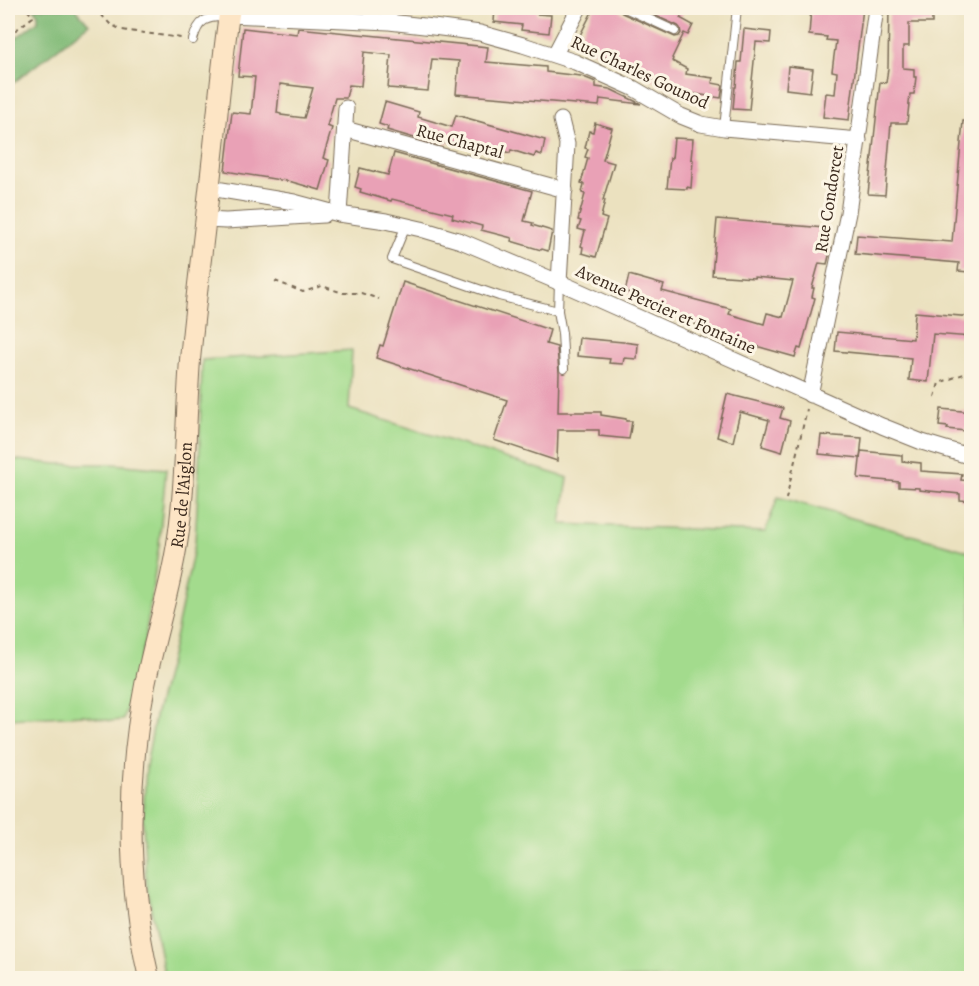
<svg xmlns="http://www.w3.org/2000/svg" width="979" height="986" viewBox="0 0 979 986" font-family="Alegreya,serif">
<rect width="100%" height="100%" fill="#fcf5e5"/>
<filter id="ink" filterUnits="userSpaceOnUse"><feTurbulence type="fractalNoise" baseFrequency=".0167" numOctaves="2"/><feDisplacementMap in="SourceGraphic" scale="12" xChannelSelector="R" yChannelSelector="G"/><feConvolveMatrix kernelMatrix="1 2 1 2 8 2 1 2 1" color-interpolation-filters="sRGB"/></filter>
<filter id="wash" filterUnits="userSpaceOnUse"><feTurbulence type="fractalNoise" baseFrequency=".008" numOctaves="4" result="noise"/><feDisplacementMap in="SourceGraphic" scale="24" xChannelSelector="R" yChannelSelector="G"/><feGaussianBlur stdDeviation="1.35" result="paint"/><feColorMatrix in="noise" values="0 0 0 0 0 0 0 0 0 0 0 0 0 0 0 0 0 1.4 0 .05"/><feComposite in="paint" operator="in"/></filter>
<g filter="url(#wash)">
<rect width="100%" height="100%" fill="#ebe1bf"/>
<!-- green -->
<g fill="#a3db8d" stroke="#6f8256" stroke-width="1.5">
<path d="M352,350L349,409L568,478L561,524L765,532L778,497L971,552V978H165L146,883L143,821L146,766L155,717L173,648L195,543L199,473L202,360Z"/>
<path d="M8,459L57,464H114L166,469L159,545L144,645L123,720L111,721L84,715L8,719Z"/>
</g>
<!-- forest -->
<path fill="#82bb78" stroke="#5e724b" stroke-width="1.5" d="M33,8H75L89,24L8,87V44L38,21V14Z"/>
<g id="blocks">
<!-- building -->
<g fill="#e9a1b6" fill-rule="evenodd">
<path d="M495,8H537V14L551,15L549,33L521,30L522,25L494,22Z"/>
<path d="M594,8H619L620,11L622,13L675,37L679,36L681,33L680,28L678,26L638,8H671L683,13L680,18L693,25L688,35L684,33L672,58L673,59L672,61L687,69L686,74L713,78L712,83L723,85L721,98L676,91L576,43Z"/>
<path d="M811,8H863L849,120L823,117L826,93L835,94L837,72L832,71L836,41L826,40L827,37L809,35Z"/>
<path d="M889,8H908L907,12L932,13V23H909V46H903V68L914,69V77H916L914,94H910L907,123H891L885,195L868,194L880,82L886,83L888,68Z"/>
<path d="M243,28L297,34L298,28L488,47L486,62L546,67V72L581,76L596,82V87L610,89L641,104L600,99L599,106L456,94L459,61L432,59L428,91L388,88L391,55L364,52L361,86L349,85L346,98H335L327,126L332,128L323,158L329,160L320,190L292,182L225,171L232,112L251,114L255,77L238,76ZM280,84L313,88L304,118L281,115V114L277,113Z"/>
<path d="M744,29L771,32L770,43L756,42L749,110L733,109L735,87H736L738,62H741Z"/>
<path d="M788,66L813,69L810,92L786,89Z"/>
<path d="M385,102L419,112L418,117L452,127L456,115L545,140L542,155L536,153L534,157L511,150L510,153L483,146V147L474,145L473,148L448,141L447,144L439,141L438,145L387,130L388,127L379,124Z"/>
<path d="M963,121H972V246L969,272L958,271L959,263L855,254L857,235L952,242Z"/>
<path d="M595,123L612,128L603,160L614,163L603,200H605L601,217L607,219L596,257L582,253L583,247L581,246L585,231L578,229L581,221L578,220L585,194L582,193L584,184L581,183L588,158L585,157L588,149L585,148L589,131L593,132Z"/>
<path d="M674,138L693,139L691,159L693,160L691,188L687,187V189L667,188L670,158H672Z"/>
<path d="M394,153L532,191L524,221L533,223L532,225L552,231L548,251L542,249L541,250L511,241L512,238L481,230L482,226L452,218L453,214L392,199L391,201L360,192L361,189L355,187L360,168L388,175Z"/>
<path d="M717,219L825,228L823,247L831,248L827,264L819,263L812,288H814L812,297L815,298L801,349L798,348L795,357L749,344L747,348L731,343V340L698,329L699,325L690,323L691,320L665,313L666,310L658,307V305L633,298L634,294L625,292L629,275L664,285L662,291L731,309L729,314L764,324L767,313L783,317L793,281L754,277V278L712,275Z"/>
<path d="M403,282L550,330L546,344L557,347L559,373L558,412H601V415L626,419V421H632L629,439L599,436V430H558L557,461L494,440L507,400L376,358L380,345L383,346Z"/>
<path d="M915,312L972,317V337L933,334L928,382L909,380L911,358L835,351L837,332L913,339Z"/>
<path d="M579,338L623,342L638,344L637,359L624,358L623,364L609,363L610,359L577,356Z"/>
<path d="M727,394L783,408L780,418L790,421L782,452L762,446L769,420L740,412L733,442L717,437Z"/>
<path d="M941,409L972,412V429L965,428V431L947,429L948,427L939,426Z"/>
<path d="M821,435L862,438L860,458L819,454Z"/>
<path d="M861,451L902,455V461L921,463V471L962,474L961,480L972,481V501L960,500V494L919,490V488L899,487V482L858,478Z"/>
</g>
</g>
</g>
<g filter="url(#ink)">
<use href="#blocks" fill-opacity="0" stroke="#796a56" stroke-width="1.5"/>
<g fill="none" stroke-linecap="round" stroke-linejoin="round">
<defs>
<g id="lane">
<path d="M625,8L675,31"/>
<path d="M193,40C198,20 207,16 226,17"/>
<path d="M724,128L737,8"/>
<path d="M406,225L392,259L499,296L558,311"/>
<path d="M559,283L558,311L562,333L564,369"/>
</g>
<g id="street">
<path d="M229,15L389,22L433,27L480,33L523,45L575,62L633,88L681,116L701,124L724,128L859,140"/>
<path d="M555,54L579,8"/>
<path d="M345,129L565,190"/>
<path d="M210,188L294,202L339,214L386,221L421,229L461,241L570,287L882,426L922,442L972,457"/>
<path d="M339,214L346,108"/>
<path d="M206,220L226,221L324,215"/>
<path d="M559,283L567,144L561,120"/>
<path d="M810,395L848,213L876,8"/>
</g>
<g id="secondary">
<path id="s1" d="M149,978C127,882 126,783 145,685C156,631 174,577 180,522C186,468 186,414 190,360C196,294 205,229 212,164C218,112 222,59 230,8"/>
</g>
</defs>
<!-- lane casing -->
<use href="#lane" stroke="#796a56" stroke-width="10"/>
<!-- street casing -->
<use href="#street" stroke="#796a56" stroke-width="17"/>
<!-- secondary casing -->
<use href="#secondary" stroke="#796a56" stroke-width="22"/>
<!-- path -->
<g stroke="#796a56" stroke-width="2" stroke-dasharray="4.5 4.5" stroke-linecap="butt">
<path d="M95,8L110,24L122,30L181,38"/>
<path d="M8,36L33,17L26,8"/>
<path d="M275,281L303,292L322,286L343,293H361L379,299"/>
<path d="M935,397L939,383L972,371"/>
<path d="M786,499L807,409"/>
</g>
<!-- lane -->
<use href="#lane" stroke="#fff" stroke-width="8"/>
<!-- street -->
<use href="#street" stroke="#fff" stroke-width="15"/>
<!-- secondary -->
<use href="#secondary" stroke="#fde5c5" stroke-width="20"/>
</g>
</g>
<g text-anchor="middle" stroke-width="6" stroke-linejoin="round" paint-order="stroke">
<!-- street labels -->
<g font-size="18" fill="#3b2a1e" stroke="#fcf5e5">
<text transform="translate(640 72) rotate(25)" y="6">Rue Charles Gounod</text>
<text transform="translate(460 141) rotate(15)" y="6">Rue Chaptal</text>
<text transform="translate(829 199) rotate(-81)" y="6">Rue Condorcet</text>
<text transform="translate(666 309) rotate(24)" y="6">Avenue Percier et Fontaine</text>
<text dy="6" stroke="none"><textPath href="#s1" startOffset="489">Rue de l'Aiglon</textPath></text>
</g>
</g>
<!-- margin -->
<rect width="979" height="986" fill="none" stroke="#fcf5e5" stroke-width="30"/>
</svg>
